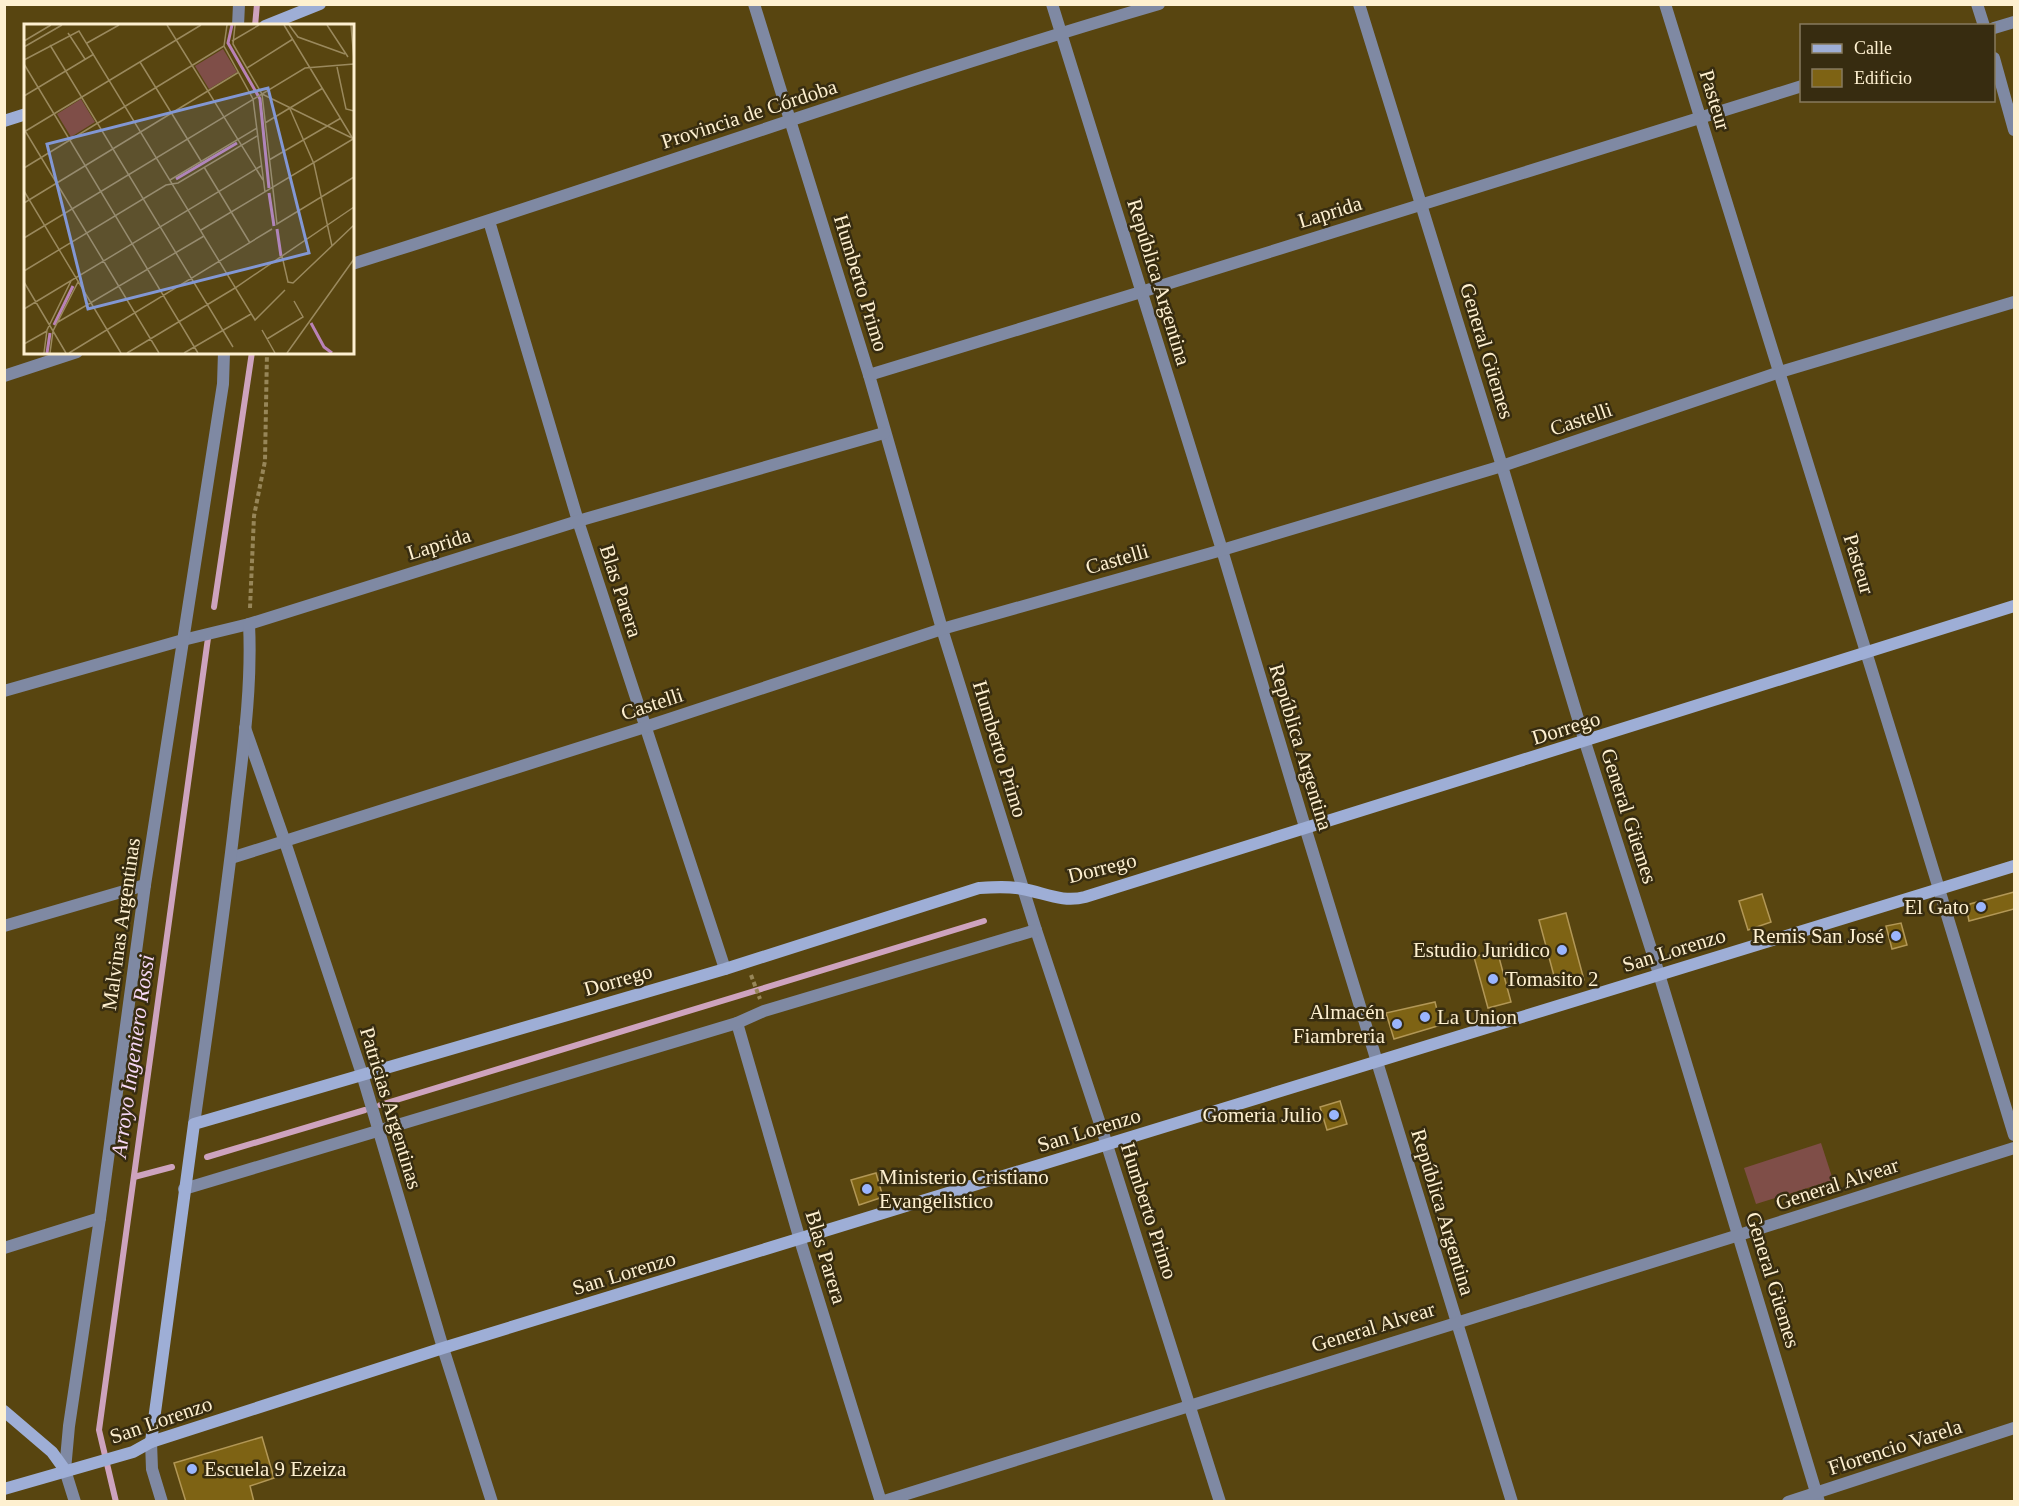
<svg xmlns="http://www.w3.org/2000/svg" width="2019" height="1506" viewBox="0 0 2019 1506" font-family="'Times New Roman',serif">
<rect width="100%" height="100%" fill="#584510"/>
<!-- green -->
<path fill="#7f4e48" d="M1821,1143L1833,1180L1756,1204L1744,1168Z"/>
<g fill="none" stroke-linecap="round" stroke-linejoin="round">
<!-- stream -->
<g stroke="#cea3be" stroke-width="6">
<path d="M255,26L257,4"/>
<path d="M214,607L252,352"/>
<path d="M380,1105L984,921"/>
<path d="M207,1157L365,1110"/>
<path d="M134,1177L172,1167"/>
<path d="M116,1502L99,1430L208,638"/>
</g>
</g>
<!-- building -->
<g fill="#7e6314" stroke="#b29756" stroke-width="1.5">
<path d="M2014,892V909L1969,921L1967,911L1970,904Z"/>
<path d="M1762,894L1771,922L1748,930L1739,901Z"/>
<path d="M1566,913L1584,980L1557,987L1539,920Z"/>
<path d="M1901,923L1907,945L1892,949L1886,926Z"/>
<path d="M1497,950L1511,1002L1488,1008L1474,957Z"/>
<path d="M1435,1002L1441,1025L1394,1039L1386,1013Z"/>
<path d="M1340,1101L1347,1124L1327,1130L1320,1107Z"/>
<path d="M876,1173L883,1197L859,1205L851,1180Z"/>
<path d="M262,1437L274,1478L250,1486L254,1502H186L174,1463Z"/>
</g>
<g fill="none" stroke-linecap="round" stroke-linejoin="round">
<!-- path -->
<g stroke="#978658" stroke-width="4" stroke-dasharray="4.5 3" stroke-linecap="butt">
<path d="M250,608L254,516L265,461L267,352"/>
<path d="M751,975L760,999"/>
</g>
<!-- street -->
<g stroke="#7f89a3" stroke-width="12">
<path d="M754,4L869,375L942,629L1036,930L1107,1145L1220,1502"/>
<path d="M1052,4L1222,550L1305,827L1512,1502"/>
<path d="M1359,4L1502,466L1585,742L1659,974L1819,1502"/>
<path d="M1665,4C1780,382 1901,757 2014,1135"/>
<path d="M1977,4L1984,26"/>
<path d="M238,26L239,4"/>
<path d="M1994,28L2014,22"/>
<path d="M1994,58L2014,130"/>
<path d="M489,221L578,521L725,969"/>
<path d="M352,264C622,180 888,83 1159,4"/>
<path d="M869,375L1141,292L1802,86"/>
<path d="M4,376L77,352"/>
<path d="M4,691L183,640L249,624L578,521L884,433"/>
<path d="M245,728L285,842L362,1074L443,1348L492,1502"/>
<path d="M231,858L645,727L942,629L1222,550L1502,466L1780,372L2014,302"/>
<path d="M4,926L145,885"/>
<path d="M737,1023L800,1240L881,1502"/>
<path d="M194,1124C209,1017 225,910 237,802C244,743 252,683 249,624"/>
<path d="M184,1189L737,1023L764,1011L1036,930"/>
<path d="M4,1248L100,1218"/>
<path d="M151,1442L152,1469L162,1502"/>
<path d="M75,1502L65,1470L69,1426L100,1218L145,885L223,384L224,352"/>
<path d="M881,1502L1739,1235L2014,1148"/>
<path d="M1788,1502L2014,1428"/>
</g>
<!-- secondary -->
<g stroke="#9eaed6" stroke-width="12">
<path d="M265,26L320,4"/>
<path d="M4,121L26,114"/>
<path d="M4,1411L52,1452L65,1470"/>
<path d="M151,1442L194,1124L725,969L979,888C994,887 1008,886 1023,889C1045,893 1063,903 1085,897L2014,606"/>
<path d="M4,1489L133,1452L151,1442L443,1348L2014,866"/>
</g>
</g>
<!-- markers -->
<g fill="#9ab5fd" stroke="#372c10" stroke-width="2">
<circle cx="1981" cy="907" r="6"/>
<circle cx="1896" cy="936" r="6"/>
<circle cx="1562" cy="950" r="6"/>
<circle cx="1493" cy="979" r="6"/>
<circle cx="1425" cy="1017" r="6"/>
<circle cx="1397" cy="1024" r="6"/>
<circle cx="1334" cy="1115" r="6"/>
<circle cx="867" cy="1189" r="6"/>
<circle cx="192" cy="1469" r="6"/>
</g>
<g text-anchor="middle" stroke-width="5" stroke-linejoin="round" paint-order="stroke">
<!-- street labels -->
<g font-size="21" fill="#fef0d0" stroke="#372c10">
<text transform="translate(1715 100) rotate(73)" y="7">Pasteur</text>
<text transform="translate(749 114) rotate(-18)" y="7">Provincia de Córdoba</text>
<text transform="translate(1330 212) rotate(-17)" y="7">Laprida</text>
<text transform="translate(1159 282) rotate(73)" y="7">República Argentina</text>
<text transform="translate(861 283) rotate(73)" y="7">Humberto Primo</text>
<text transform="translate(1487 351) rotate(73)" y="7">General Güemes</text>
<text transform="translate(1581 419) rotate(-19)" y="7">Castelli</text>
<text transform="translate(439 544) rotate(-17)" y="7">Laprida</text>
<text transform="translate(1117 559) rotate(-16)" y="7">Castelli</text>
<text transform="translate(1859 564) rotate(73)" y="7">Pasteur</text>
<text transform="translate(621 591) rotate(72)" y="7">Blas Parera</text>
<text transform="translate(652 704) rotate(-18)" y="7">Castelli</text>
<text transform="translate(1566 728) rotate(-17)" y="7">Dorrego</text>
<text transform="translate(1301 747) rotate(73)" y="7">República Argentina</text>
<text transform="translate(1000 749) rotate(73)" y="7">Humberto Primo</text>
<text transform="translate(1629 816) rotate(72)" y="7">General Güemes</text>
<text transform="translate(1102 868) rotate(-14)" y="7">Dorrego</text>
<text transform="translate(121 924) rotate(-82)" y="7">Malvinas Argentinas</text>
<text transform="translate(1674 950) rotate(-17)" y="7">San Lorenzo</text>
<text transform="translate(618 980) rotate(-16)" y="7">Dorrego</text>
<text transform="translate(391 1108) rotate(73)" y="7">Patricias Argentinas</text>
<text transform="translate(1089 1130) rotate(-17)" y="7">San Lorenzo</text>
<text transform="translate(1837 1184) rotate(-18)" y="7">General Alvear</text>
<text transform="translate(1149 1211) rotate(72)" y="7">Humberto Primo</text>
<text transform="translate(1443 1212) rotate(73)" y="7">República Argentina</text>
<text transform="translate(826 1257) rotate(73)" y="7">Blas Parera</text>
<text transform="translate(624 1273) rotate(-17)" y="7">San Lorenzo</text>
<text transform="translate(1773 1280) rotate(73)" y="7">General Güemes</text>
<text transform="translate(1373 1327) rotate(-17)" y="7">General Alvear</text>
<text transform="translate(161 1420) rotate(-19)" y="7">San Lorenzo</text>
<text transform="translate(1895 1447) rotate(-18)" y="7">Florencio Varela</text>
</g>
<!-- poi labels -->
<g font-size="21" fill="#fef0d0" stroke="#372c10" text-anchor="end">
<text x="1969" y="914">El Gato</text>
<text x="1884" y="943">Remis San José</text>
<text x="1550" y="957">Estudio Juridico</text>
<text x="1505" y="986" text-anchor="start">Tomasito 2</text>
<text x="1385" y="1019">Almacén<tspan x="1385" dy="24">Fiambreria</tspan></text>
<text x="1437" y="1024" text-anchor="start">La Union</text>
<text x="1322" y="1122">Gomeria Julio</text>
<text x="879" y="1184" text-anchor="start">Ministerio Cristiano<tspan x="879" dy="24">Evangelistico</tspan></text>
<text x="204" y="1476" text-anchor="start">Escuela 9 Ezeiza</text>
</g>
<!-- water labels -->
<g font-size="22" font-style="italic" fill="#f7d8f5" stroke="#372c10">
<text transform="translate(132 1056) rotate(-82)" y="8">Arroyo Ingeniero Rossi</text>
</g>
</g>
<!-- overview -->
<g transform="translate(24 24)">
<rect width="330" height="330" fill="#584510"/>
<path d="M199,25L213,48L185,65L171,42ZM57,75L71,98L47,113L33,90Z" fill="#7f4e48"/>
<path fill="none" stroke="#b982b6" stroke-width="3" d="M208,1L204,19L236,75L245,164M152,155L213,119M245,169L250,202M253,205L257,232M287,299L300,323L308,329M30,301L49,262M23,329L26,309"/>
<path fill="none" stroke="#9a895d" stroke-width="1.5" d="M143,1L239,156M203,1L200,22L229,75L241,168M211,1L209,20L238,70L253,200L330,153M260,1L329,115M265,1L274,13L321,30M303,1L324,33M327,1L330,36M44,9L61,35M0,17L27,1M208,17L235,1M63,19L95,1M26,21L209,323M0,23L38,1M0,36L55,7L231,296L261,266M116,38L177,137M0,40L174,329M313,43L322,85L330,87M223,44L269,15M238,70L330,115M0,72L70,30M266,85L290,140L308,222M241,99L299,64M0,105L135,329M0,108L177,1M245,136L317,94M180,143L226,219M0,144L200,22M146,156L233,104M0,167L97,329M0,179L215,48M177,206L329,115M0,214L281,44L330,40M258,232L264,258L269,259L330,201M0,247L142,161L154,159L233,112M0,258L42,329M0,285L237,142M34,298L180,212M238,306L251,329M243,315L279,293L270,277M0,320L23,307M20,329L23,306L47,257M26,329L29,307L54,258M45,329L248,205M103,329L211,264L330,183M160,329L227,290M263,329L330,235"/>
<path fill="#8297d4" fill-opacity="0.15" stroke="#8297d4" stroke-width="3" d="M244,64L285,229L64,285L23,120Z"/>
<rect width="330" height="330" fill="none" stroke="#fef0d0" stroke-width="3"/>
</g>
<!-- border -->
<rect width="2019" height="1506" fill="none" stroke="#fef0d0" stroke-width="12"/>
<!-- legend -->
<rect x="1800" y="24" width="195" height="78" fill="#372c10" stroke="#877a5d" stroke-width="1.5"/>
<rect x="1812" y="44" width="30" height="9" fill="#9eaed6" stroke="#877a5d" stroke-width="1.5"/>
<text x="1854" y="54" font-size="18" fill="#fef0d0">Calle</text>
<rect x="1812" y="69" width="30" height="18" fill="#7e6314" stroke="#877a5d" stroke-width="1.5"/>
<text x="1854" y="84" font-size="18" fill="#fef0d0">Edificio</text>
</svg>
